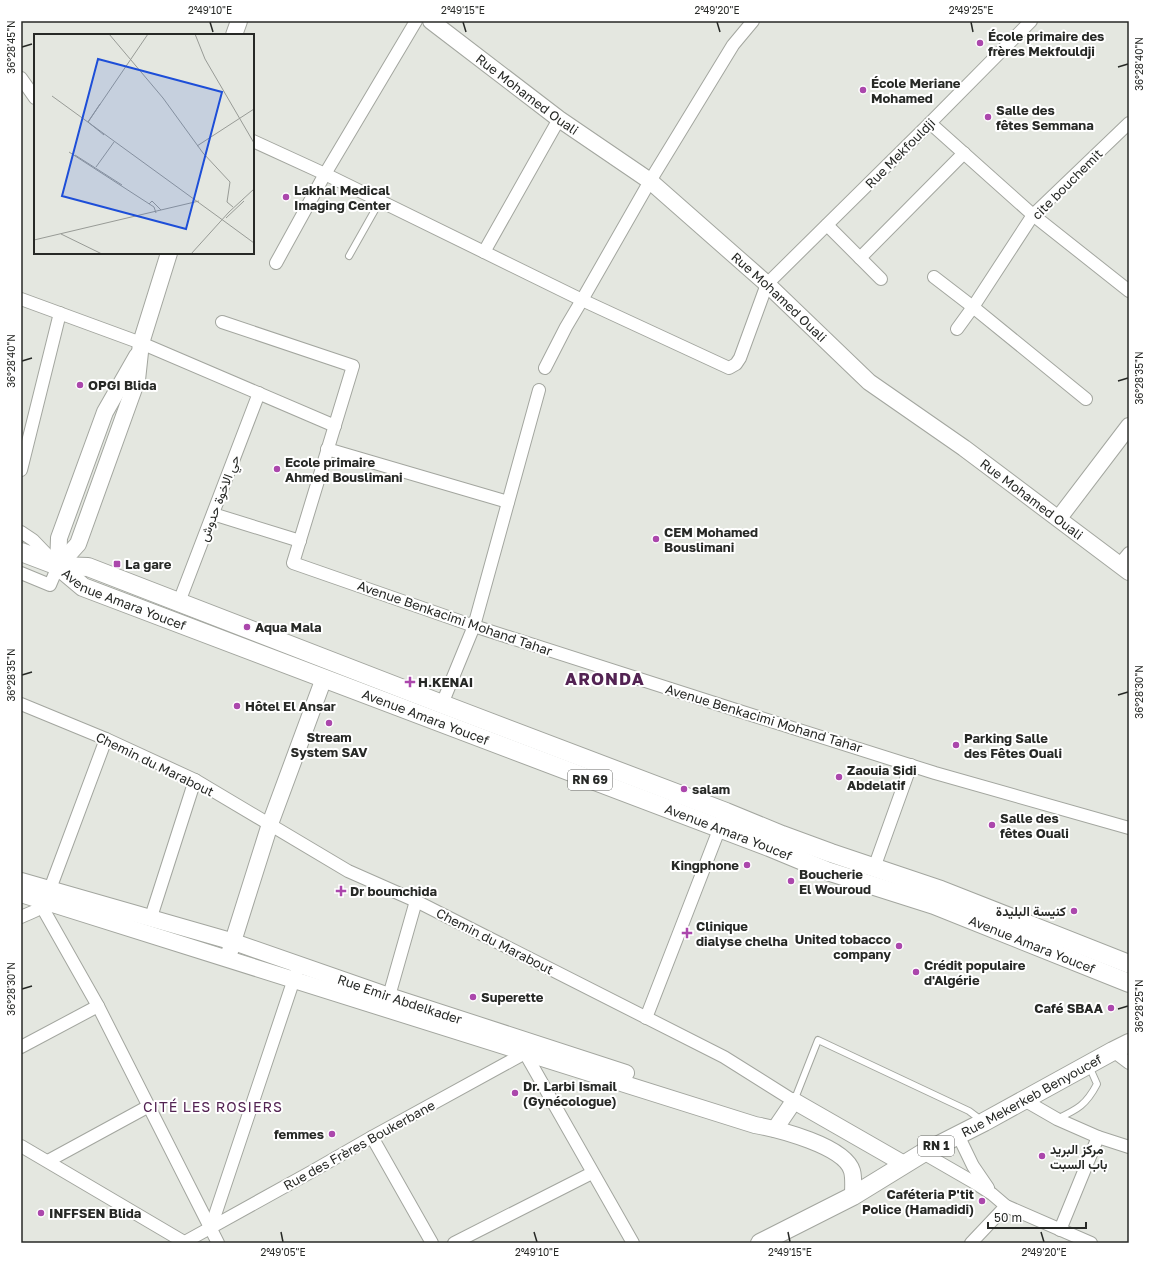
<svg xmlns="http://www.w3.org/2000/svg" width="1150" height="1264" viewBox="0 0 1150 1264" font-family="'Golos Text',Vazirmatn,sans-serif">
<rect width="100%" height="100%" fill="#e4e7e0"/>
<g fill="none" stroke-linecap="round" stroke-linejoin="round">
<defs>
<g id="lane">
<path d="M349,256L380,201"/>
<path d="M794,1101L818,1040L969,1111L981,1120"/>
<path d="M1057,1119C1078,1109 1086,1105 1097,1084L1089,1066"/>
</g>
<g id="street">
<path d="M21,78L35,98"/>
<path d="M930,123L1033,215L1129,291"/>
<path d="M253,141L325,174L582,300L729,368L736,364L740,358L767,284L930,123L1031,21"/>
<path d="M827,225L881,279"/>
<path d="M484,252L559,119"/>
<path d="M860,258L964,153"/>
<path d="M276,263L325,174L416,21"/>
<path d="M934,277L973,307L1086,399"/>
<path d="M21,299L141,343L335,426"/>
<path d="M222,322L353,366L293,563L474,626L736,710L935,773L1129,828"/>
<path d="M957,329L973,307L1033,215L1129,123"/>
<path d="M545,368L566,327L582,300L650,181L733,45L753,21"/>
<path d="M327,449L508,502"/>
<path d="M21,470L60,313"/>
<path d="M213,514L300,541"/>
<path d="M21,532L33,540L58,566L50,585L21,573"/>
<path d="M1119,565L1129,553"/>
<path d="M179,602L259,393"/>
<path d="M21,704L106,739L195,780L348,871L416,901L724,1057L794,1101"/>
<path d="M442,704L474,626L539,390"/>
<path d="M874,868L911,765"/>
<path d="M42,907L98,1006L218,1243"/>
<path d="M21,917C40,908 44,911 50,889L106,739"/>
<path d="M151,917L195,780"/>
<path d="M389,996L416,901"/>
<path d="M646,1018L722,822"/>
<path d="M21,1047L98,1006"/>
<path d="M1113,1051L1129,1063"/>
<path d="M525,1053L633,1243"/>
<path d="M1024,1100L1057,1119L1098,1137L1129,1147"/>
<path d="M958,1135L973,1166L988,1188"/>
<path d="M372,1137L432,1243"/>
<path d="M21,1146L184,1242"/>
<path d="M923,1153L975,1183L992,1194L1006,1206L1091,1243"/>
<path d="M48,1161L149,1106"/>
<path d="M211,1227L296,973"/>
<path d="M1060,1230L1098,1137"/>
<path d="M183,1243L311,1172L372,1137L525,1053L527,1048"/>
<path d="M454,1243L592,1173"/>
<path d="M971,1243L1006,1206"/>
</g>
<g id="secondary">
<path id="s1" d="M431,21L559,119L650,181L767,284L869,382L964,448L1129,572"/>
<path d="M234,35L239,21"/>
<path d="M1059,518L1129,426"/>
<path d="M58,566L78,544L137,380L141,343L169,253"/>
<path d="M58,566L59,538L105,412L137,356"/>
<path id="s2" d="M21,881L234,942L389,996L626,1073"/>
<path d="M21,894L755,1125C778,1129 845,1146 852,1171C854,1178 853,1188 853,1196"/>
<path d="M230,951L270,824L324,678"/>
<path d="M775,1129L794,1101L904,1164"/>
</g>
<g id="primary">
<path d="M21,552L58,566L88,567L442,704L726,812L782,835L831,853L941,890L1129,964"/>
<path id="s3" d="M58,566L83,587L769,847L827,871L934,905L1129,983"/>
<path id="s4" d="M760,1243L853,1196L923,1153L984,1122L1113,1051L1129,1043"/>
</g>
</defs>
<!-- lane casing -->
<use href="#lane" stroke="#a3a69f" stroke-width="8"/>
<!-- street casing -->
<use href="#street" stroke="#a3a69f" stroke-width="14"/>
<!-- secondary casing -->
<use href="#secondary" stroke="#a3a69f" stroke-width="18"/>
<!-- primary casing -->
<use href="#primary" stroke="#a3a69f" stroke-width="20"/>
<!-- lane -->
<use href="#lane" stroke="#fff" stroke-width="6"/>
<!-- street -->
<use href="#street" stroke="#fff" stroke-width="12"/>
<!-- secondary -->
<use href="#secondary" stroke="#fff" stroke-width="16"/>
<!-- primary -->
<use href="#primary" stroke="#fff" stroke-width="18"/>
</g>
<!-- ticks -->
<path fill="none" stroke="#272926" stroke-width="1.5" d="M210,22L213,32M463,22L466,32M717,22L720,32M971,22L973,32M22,47L32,44M1118,67L1128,64M22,361L32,358M1118,381L1128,378M22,675L32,672M1118,695L1128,692M22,989L32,986M1118,1009L1128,1006M281,1232L283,1242M534,1232L537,1242M788,1232L790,1242M1041,1232L1044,1242"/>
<!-- markers -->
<g fill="#ab47ac" stroke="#fff" stroke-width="1.5">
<circle cx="980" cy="43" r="4"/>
<circle cx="863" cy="90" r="4"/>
<circle cx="988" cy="117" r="4"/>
<circle cx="286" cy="197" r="4"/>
<circle cx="80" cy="385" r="4"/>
<circle cx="277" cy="469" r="4"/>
<circle cx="656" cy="539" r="4"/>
<rect x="113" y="560" width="8" height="8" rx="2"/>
<circle cx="247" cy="627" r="4"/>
<path d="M408 676h4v4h4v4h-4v4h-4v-4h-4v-4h4z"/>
<circle cx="237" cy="706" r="4"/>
<circle cx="329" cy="723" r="4"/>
<circle cx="956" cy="745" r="4"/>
<circle cx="839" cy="777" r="4"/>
<circle cx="684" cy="789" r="4"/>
<circle cx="992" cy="825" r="4"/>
<circle cx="747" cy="865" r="4"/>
<circle cx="791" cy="881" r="4"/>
<path d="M339 885h4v4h4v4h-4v4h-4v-4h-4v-4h4z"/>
<circle cx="1074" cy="911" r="4"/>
<path d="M685 927h4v4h4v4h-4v4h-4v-4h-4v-4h4z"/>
<circle cx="899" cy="946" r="4"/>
<circle cx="916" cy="972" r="4"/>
<circle cx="473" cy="997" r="4"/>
<circle cx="1111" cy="1008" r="4"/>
<circle cx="515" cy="1093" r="4"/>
<circle cx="332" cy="1134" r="4"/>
<circle cx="1042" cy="1156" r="4"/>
<circle cx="982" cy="1201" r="4"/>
<circle cx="41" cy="1213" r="4"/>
</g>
<g text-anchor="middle" stroke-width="4" stroke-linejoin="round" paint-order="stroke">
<!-- shield labels -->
<g fill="#fff" stroke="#686967" stroke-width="1">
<rect x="568" y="770" width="44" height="20" rx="3"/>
<rect x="918" y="1136" width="36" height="20" rx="3"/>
</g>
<g font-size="12" font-weight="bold" fill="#272926">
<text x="590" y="784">RN 69</text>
<text x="936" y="1150">RN 1</text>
</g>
<!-- poi labels -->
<g font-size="13" font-weight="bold" fill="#272926" stroke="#fff" text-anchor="start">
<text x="988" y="41">École primaire des<tspan x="988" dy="15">frères Mekfouldji</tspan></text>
<text x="871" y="88">École Meriane<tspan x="871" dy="15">Mohamed</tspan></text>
<text x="996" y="115">Salle des<tspan x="996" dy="15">fêtes Semmana</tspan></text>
<text x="294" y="195">Lakhal Medical<tspan x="294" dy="15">Imaging Center</tspan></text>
<text x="88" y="390">OPGI Blida</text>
<text x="285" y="467">Ecole primaire<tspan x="285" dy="15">Ahmed Bouslimani</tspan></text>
<text x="664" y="537">CEM Mohamed<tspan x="664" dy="15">Bouslimani</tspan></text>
<text x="125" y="569">La gare</text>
<text x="255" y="632">Aqua Mala</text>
<text x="418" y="687">H.KENAI</text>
<text x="245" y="711">Hôtel El Ansar</text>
<text x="329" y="742" text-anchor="middle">Stream<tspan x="329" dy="15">System SAV</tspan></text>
<text x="964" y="743">Parking Salle<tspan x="964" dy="15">des Fêtes Ouali</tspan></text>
<text x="847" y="775">Zaouia Sidi<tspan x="847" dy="15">Abdelatif</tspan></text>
<text x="692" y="794">salam</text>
<text x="1000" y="823">Salle des<tspan x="1000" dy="15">fêtes Ouali</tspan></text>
<text x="739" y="870" text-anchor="end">Kingphone</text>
<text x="799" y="879">Boucherie<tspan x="799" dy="15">El Wouroud</tspan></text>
<text x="350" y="896">Dr boumchida</text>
<text x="1066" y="916" text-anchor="end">كنيسة البليدة</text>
<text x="696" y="931">Clinique<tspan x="696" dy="15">dialyse chelha</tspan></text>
<text x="891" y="944" text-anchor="end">United tobacco<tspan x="891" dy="15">company</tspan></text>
<text x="924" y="970">Crédit populaire<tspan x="924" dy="15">d'Algérie</tspan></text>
<text x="481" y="1002">Superette</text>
<text x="1103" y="1013" text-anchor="end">Café SBAA</text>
<text x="523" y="1091">Dr. Larbi Ismail<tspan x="523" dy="15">(Gynécologue)</tspan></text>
<text x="324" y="1139" text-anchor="end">femmes</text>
<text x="1050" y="1154">مركز البريد<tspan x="1050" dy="15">باب السبت</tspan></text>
<text x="974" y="1199" text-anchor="end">Caféteria P'tit<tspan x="974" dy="15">Police (Hamadidi)</tspan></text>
<text x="49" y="1218">INFFSEN Blida</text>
</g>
<!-- street labels -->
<g font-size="13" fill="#272926" stroke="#fff">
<text dy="5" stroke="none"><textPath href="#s1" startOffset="121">Rue Mohamed Ouali</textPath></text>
<text transform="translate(900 153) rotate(-45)" y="5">Rue Mekfouldji</text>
<text transform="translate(1067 184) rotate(-45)" y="5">cite bouchemit</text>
<text dy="5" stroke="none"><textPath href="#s1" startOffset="445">Rue Mohamed Ouali</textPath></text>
<text transform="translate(219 498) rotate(-69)" y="5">حي الاخوة حدوش</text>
<text dy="5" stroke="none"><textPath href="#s1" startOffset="769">Rue Mohamed Ouali</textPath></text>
<text dy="5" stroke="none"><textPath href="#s3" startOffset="75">Avenue Amara Youcef</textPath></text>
<text transform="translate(455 618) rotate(19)" y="5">Avenue Benkacimi Mohand Tahar</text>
<text dy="5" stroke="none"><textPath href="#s3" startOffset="399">Avenue Amara Youcef</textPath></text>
<text transform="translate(764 718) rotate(17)" y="5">Avenue Benkacimi Mohand Tahar</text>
<text transform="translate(155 764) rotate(26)" y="5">Chemin du Marabout</text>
<text dy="5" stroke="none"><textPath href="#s3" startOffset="723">Avenue Amara Youcef</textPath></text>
<text transform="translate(495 941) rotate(27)" y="5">Chemin du Marabout</text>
<text dy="5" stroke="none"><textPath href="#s3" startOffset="1047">Avenue Amara Youcef</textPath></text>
<text dy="5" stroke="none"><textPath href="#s2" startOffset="397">Rue Emir Abdelkader</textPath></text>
<text dy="5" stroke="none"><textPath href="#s4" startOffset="309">Rue Mekerkeb Benyoucef</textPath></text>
<text transform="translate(359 1145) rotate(-29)" y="5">Rue des Frères Boukerbane</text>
</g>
<!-- neighbourhood labels -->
<g font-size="14" letter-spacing="1" fill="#532353" stroke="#fff">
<text x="213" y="1112">CITÉ LES ROSIERS</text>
</g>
<!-- district labels -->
<g font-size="17" font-weight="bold" letter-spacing="1" fill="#532353" stroke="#fff">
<text x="605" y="685">ARONDA</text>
</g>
</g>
<!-- overview -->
<g transform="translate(34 34)">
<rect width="220" height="220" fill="#e4e7e0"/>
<path fill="none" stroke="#989b96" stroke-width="1" d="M75,0L129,64L169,119L196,148L193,168L199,173M161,0L171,25L220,109M18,62L190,187M54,88L70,101M54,88L114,0M54,88L66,70M163,112L220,75M35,118L120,173L122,179M41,121L88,151M62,133L80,108M115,170L118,167L127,176M192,184L210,167M190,187L220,209M27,200L68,220M0,206L165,167M157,220L195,178L220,155"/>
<path fill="#1d4ed8" fill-opacity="0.15" stroke="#1d4ed8" stroke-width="2" d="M64,25L188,58L152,195L28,162Z"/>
<rect width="220" height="220" fill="none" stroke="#272926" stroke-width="2"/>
</g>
<!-- border -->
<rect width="1150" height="1264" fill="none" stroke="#ffffff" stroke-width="44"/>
<!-- scale -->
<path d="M988 1222v6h98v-6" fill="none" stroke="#272926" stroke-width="2"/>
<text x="994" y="1222" font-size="12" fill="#272926" stroke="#ffffff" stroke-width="3" paint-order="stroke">50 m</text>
<rect x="22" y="22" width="1106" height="1220" fill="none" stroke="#272926" stroke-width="1.5"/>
<g font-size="10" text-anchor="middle" fill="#272926">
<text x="210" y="14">2°49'10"E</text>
<text x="463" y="14">2°49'15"E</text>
<text x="717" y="14">2°49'20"E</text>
<text x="971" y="14">2°49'25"E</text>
<text transform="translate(11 47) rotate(-90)" y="4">36°28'45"N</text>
<text transform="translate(1139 64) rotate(-90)" y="4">36°28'40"N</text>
<text transform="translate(11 361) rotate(-90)" y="4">36°28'40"N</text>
<text transform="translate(1139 378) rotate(-90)" y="4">36°28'35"N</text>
<text transform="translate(11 675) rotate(-90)" y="4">36°28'35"N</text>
<text transform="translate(1139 692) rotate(-90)" y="4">36°28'30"N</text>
<text transform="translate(11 989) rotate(-90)" y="4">36°28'30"N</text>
<text transform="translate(1139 1006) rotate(-90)" y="4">36°28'25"N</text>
<text x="283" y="1256">2°49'05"E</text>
<text x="537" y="1256">2°49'10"E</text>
<text x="790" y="1256">2°49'15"E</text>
<text x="1044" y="1256">2°49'20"E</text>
</g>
</svg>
